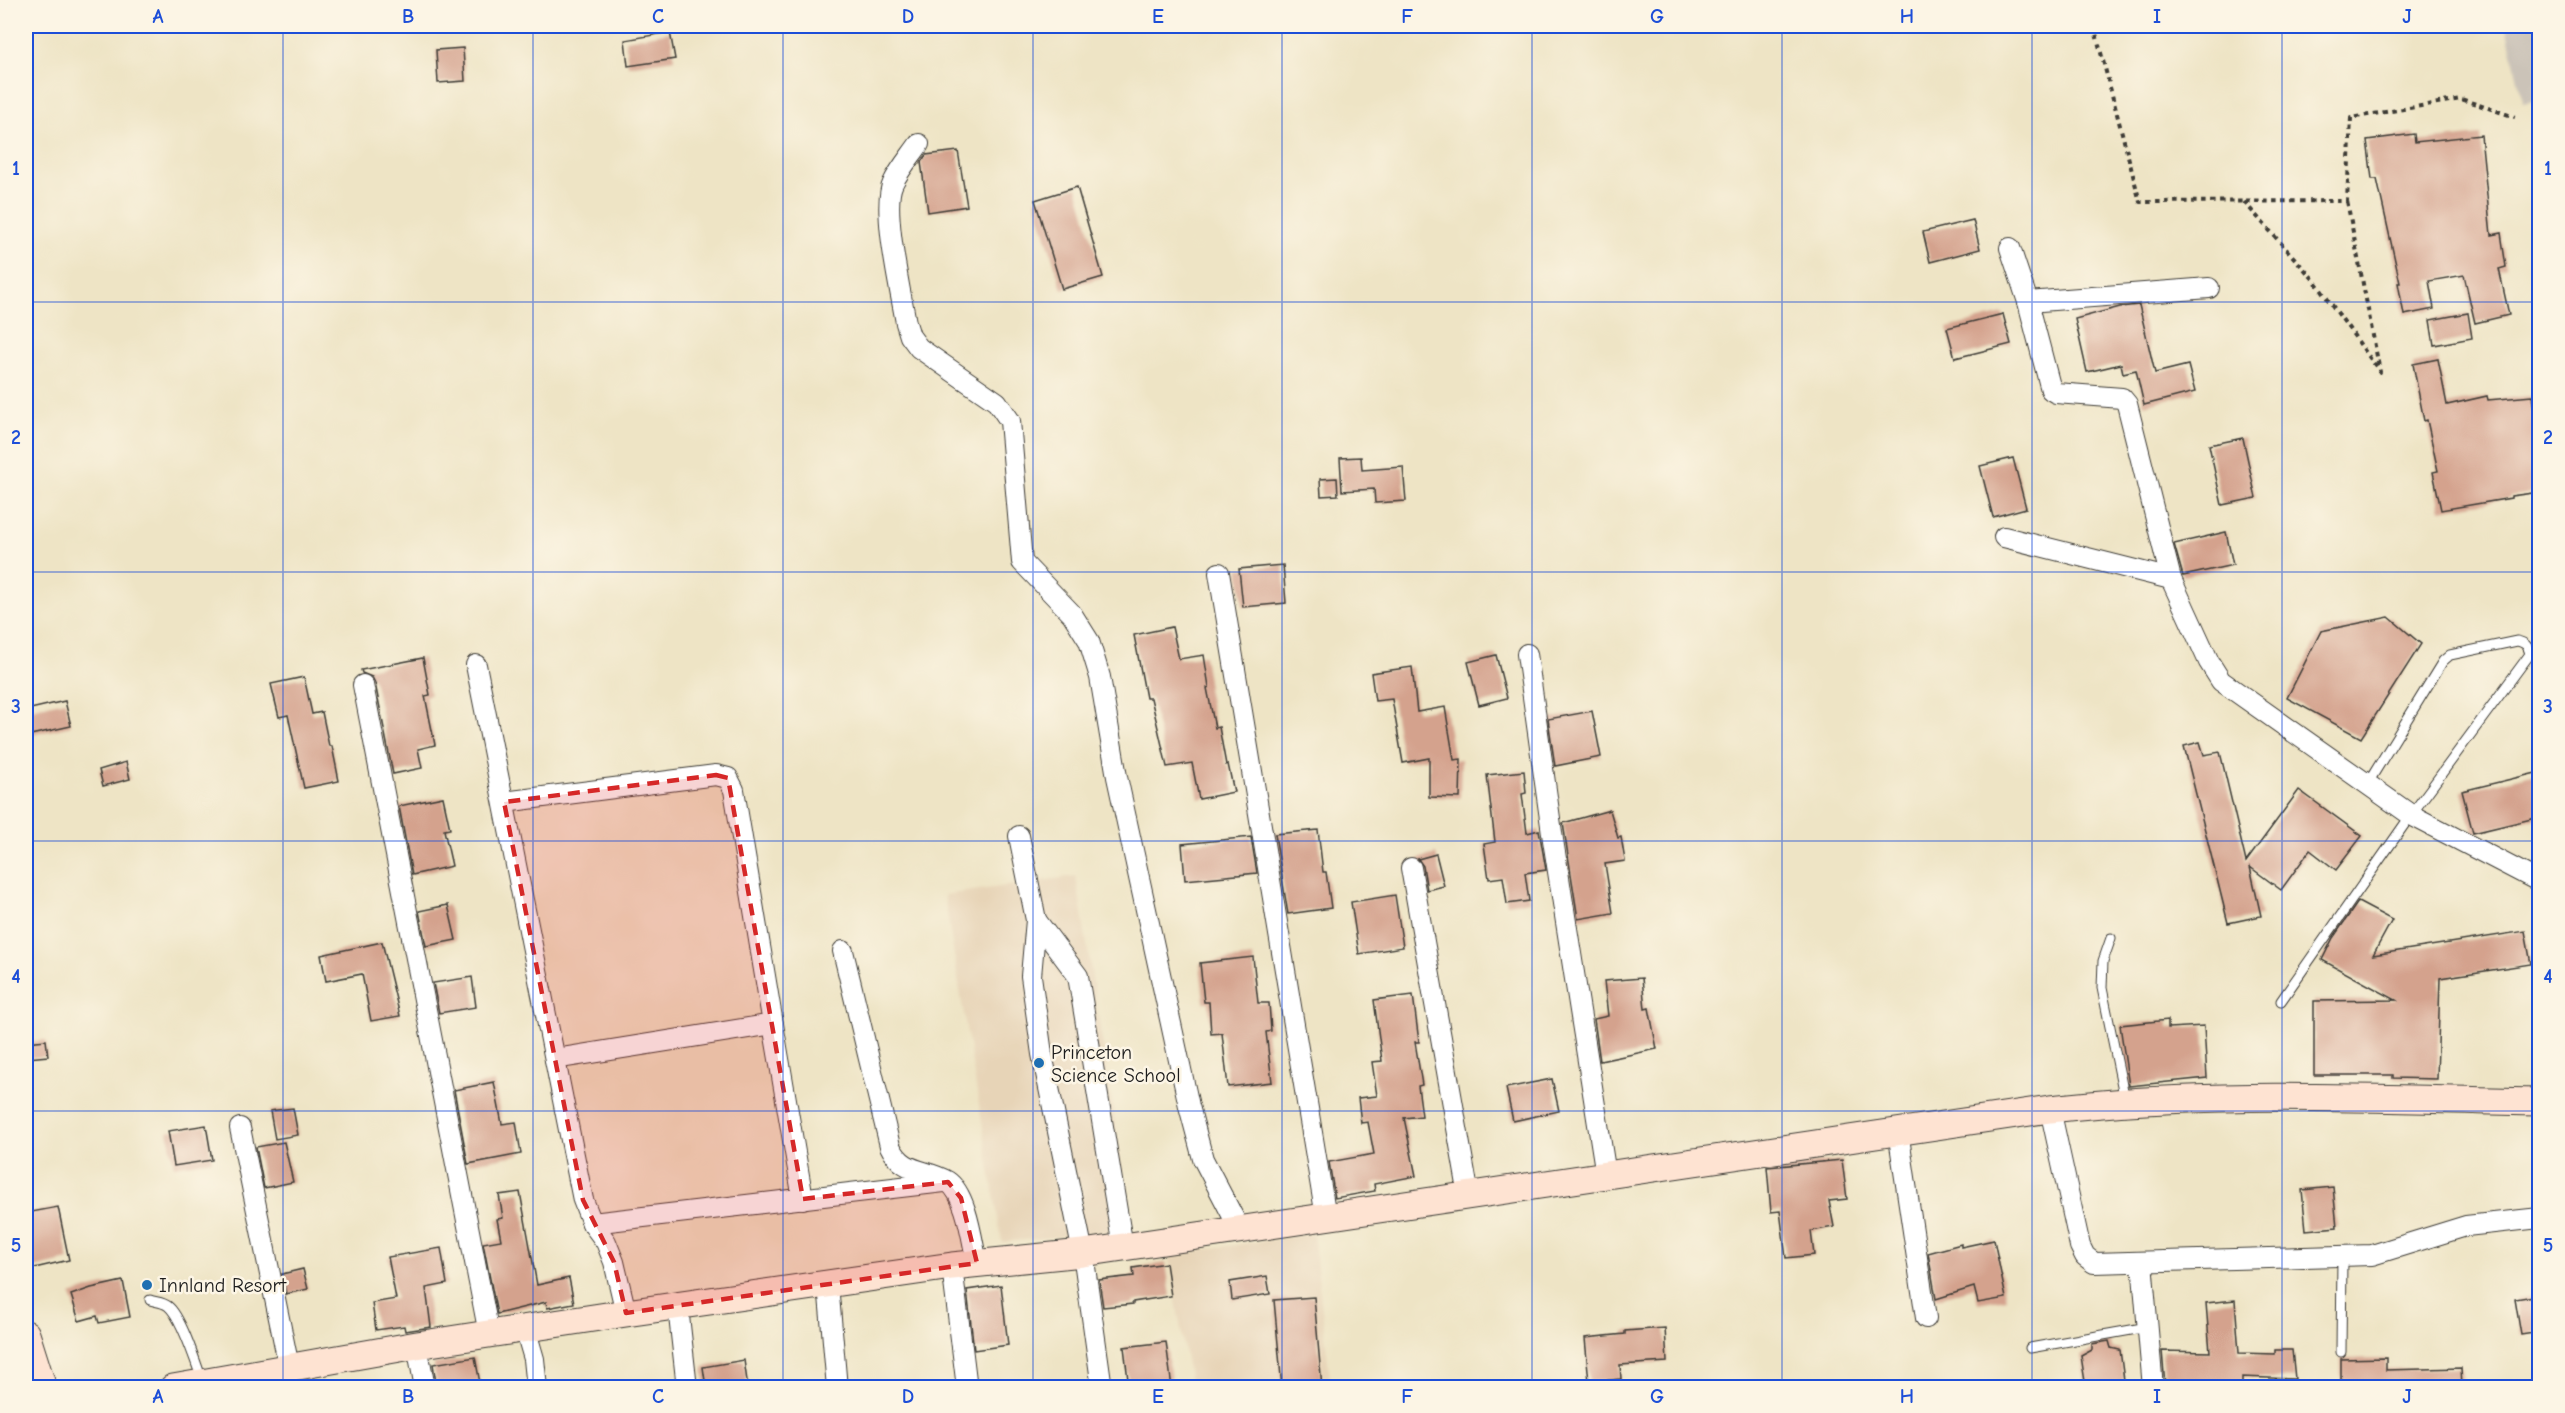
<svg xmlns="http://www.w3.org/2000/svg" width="2565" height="1413" viewBox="0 0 2565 1413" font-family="'Comic Neue',sans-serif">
<rect width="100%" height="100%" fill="#fcf5e5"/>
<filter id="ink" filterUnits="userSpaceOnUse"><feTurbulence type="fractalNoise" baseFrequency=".0167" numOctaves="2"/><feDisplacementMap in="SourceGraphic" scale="12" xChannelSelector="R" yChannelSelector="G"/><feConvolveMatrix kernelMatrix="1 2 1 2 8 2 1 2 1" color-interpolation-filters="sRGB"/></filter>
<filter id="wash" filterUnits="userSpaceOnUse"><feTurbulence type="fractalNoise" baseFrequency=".008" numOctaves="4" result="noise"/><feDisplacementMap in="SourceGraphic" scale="24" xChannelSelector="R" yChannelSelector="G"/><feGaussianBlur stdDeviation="1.35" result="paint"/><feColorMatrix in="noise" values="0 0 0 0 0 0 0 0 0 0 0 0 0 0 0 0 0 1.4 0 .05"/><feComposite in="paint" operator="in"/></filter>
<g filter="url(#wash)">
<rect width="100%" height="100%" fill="#eee4c5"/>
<!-- built -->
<g fill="#e7d4b7">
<path d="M1076,876L1132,1230L1002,1242L944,895Z"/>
<path d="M1313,1233L1331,1387H1191L1168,1255Z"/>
</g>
<!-- industrial -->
<path fill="#cbc3b8" d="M2506,26H2539V100L2523,103Z"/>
<g id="blocks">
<!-- building -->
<g fill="#d4a28d">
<path d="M670,32L675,59L628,66L625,40Z"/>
<path d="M463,48L465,81L438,83L436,50Z"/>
<path d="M2414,134L2415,142L2481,135L2491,235L2501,233L2506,267L2499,269L2509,315L2475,323L2464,275L2429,281L2434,309L2404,315L2398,283H2400L2377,179H2372L2367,140Z"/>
<path d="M958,151L967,206L928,212L921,162L926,155Z"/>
<path d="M1077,187L1103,277L1062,289L1035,200Z"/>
<path d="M1973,220L1980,249L1930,262L1923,232Z"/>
<path d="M2139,305L2155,373L2188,365L2195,392L2144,405L2136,370L2123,373L2121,364L2087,372L2075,319L2120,307Z"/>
<path d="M2468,313L2472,338L2434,345L2430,320Z"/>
<path d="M2003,314L2011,344L1955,358L1947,328Z"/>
<path d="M2438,359L2447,405L2487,396L2488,400L2532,396L2540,455V492L2511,496V498L2441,510L2433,472L2438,471L2427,420L2424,421L2413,364Z"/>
<path d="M2243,438L2256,498L2222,505L2209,445Z"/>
<path d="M1361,457L1362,470L1403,467L1406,501L1375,503L1374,489L1342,491L1340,458Z"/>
<path d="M2013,458L2026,508L1993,517L1980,466Z"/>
<path d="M1337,478L1338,495L1321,496L1320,479Z"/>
<path d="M2226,532L2233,565L2183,576L2174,544Z"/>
<path d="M1283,565L1286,603L1243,607L1239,569Z"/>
<path d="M2389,617L2421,644L2361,738L2287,698L2321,631Z"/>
<path d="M1172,627L1179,659L1204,655L1209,687L1207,688L1215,728L1219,727L1226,765L1228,764L1234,792L1199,799L1192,763L1167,767L1151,698H1146L1134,635Z"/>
<path d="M1496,655L1507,698L1479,705L1468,662Z"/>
<path d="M423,658L430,695L425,696L435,745L418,749L422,768L393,774L375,683L372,677L362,673L361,670Z"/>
<path d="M1412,667L1417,712L1445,707L1454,760L1461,759L1460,798L1429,797V758L1403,763L1392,699L1375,701L1371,673Z"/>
<path d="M304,677L312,714L322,712L329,746H332L339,781L304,788L288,715L279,717L271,684Z"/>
<path d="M65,701L71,726L26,736V710Z"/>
<path d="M1592,711L1601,757L1555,766L1548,719Z"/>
<path d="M2200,742L2204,755L2220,752L2246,862L2299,790L2362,836L2336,870L2310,850L2281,890L2250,867L2261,916L2228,923L2184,746Z"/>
<path d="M126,762L130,779L103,786L99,770Z"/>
<path d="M1524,771L1526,793L1522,794L1527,833L1539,830L1546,870L1525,873L1529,901L1507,904L1503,877L1489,879L1484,844L1495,842L1487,775Z"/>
<path d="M2540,772V817L2473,833L2462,791Z"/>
<path d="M443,797L450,829L444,830L452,866L412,875L399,806Z"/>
<path d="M1610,810L1618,838L1621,837L1625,861L1605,864L1613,913L1578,919L1563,823Z"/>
<path d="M1318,830L1323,872H1326L1331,908L1288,914L1275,834Z"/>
<path d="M1251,837L1257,873L1185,880L1182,844Z"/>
<path d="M1436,854L1444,886L1427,890L1423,866L1418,859Z"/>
<path d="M1395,895L1403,947L1359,954L1351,902Z"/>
<path d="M2358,902L2392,920L2373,955L2525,931L2531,964L2440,978L2437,1079L2393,1078V1075H2314V1001L2396,1000L2322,960L2333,938Z"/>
<path d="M448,905L456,940L426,946L419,911Z"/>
<path d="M382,942L400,1016L371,1021L362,974L326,981L321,955Z"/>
<path d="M1253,957L1258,1003H1269L1271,1031L1266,1032L1272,1082L1228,1087L1222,1033L1211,1034L1209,1002H1204L1200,963Z"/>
<path d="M472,977L476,1007L439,1013L433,983Z"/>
<path d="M1642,978L1645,1009L1649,1008L1657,1049L1600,1061L1594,1019L1608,1016L1604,981Z"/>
<path d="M1413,995L1419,1042H1415L1422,1085L1418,1086L1422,1116L1404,1118L1416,1176L1374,1184L1375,1191L1335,1198L1329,1162L1374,1154L1368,1122L1361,1123L1358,1098L1377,1096L1372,1062L1382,1061L1374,1000Z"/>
<path d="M2168,1020V1028L2204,1026L2207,1078L2129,1086L2120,1025Z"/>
<path d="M46,1040L48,1056L28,1058L26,1042Z"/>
<path d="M1552,1079L1559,1111L1513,1121L1506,1088Z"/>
<path d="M494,1082L502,1124L516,1122L521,1154L468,1164L454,1090Z"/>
<path d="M293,1108L298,1135L275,1139L270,1111Z"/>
<path d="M206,1125L212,1160L174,1166L168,1131Z"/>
<path d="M284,1142L293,1182L264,1188L256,1147Z"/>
<path d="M1842,1160L1847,1199L1829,1201L1834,1227L1811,1231L1814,1255L1786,1258L1780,1211L1771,1212L1767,1167Z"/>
<path d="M2333,1187L2337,1227L2306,1230L2302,1190Z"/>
<path d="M520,1192L537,1285L569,1278L574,1303L547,1308L546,1302L497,1314L483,1243L501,1240L497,1219L503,1218L499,1195Z"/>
<path d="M58,1207L69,1260L26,1270V1213Z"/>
<path d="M1994,1240L2006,1298L1978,1303L1974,1287L1936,1299L1928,1253L1961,1244V1247Z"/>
<path d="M441,1248L447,1284L426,1288L431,1327L405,1331L404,1326L376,1330L372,1303L396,1299L388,1257Z"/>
<path d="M1166,1263L1171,1296L1133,1302V1304L1103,1307L1099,1280L1134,1276L1133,1268Z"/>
<path d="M303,1269L308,1289L286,1294L282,1274Z"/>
<path d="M1267,1276L1270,1294L1232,1300L1230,1282Z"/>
<path d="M123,1281L130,1317L99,1323L97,1316L79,1321L71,1295L91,1288Z"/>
<path d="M1001,1285L1008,1345L974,1350L967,1290Z"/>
<path d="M2540,1295V1332L2521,1335L2515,1299Z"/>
<path d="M1314,1297L1322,1388H1282L1274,1300Z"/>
<path d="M2235,1300L2239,1353L2275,1354V1350H2292L2295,1379L2242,1377V1388L2165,1385L2162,1351L2210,1352L2206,1303Z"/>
<path d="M1665,1328L1667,1362L1620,1365L1621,1379L1589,1382L1585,1338L1625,1334V1331Z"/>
<path d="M2109,1341L2111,1348L2120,1350L2125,1388H2086L2081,1356L2092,1350V1344Z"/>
<path d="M1166,1342L1172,1388H1129L1124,1347Z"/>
<path d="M475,1357L480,1383L437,1388L433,1364Z"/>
<path d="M2386,1358V1370L2461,1368L2462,1388H2341V1359Z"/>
<path d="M744,1360L748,1388H706L703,1367Z"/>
</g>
</g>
</g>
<g filter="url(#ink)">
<use href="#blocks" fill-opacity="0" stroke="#3c3a35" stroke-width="1.5"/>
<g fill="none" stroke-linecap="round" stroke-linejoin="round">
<defs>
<g id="lane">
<path d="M2111,938L2103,961L2102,988L2125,1100"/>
<path d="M2281,1001L2411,815L2530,654C2528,646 2526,643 2517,641L2450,655L2443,661L2368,783"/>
<path d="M150,1300C156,1302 163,1302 168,1306C181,1316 196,1363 202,1380"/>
<path d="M2030,1348L2148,1327"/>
<path d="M2341,1352L2342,1258"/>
</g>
<g id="street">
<path d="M919,144C910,157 899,170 893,183C881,207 901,293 906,323L910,336L919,348L997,402L1010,421L1022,562L1072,614L1089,641L1100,677L1117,777L1189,1106L1203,1159L1240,1230"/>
<path d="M2010,248L2028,302L2051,390L2056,393L2122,398L2127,404L2171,579L2209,662L2221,681L2411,815L2540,882"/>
<path d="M2028,302L2209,288"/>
<path d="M2004,537L2171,579"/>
<path d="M1219,573L1326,1217"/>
<path d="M1527,654L1553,840L1606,1175"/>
<path d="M476,665L583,1200L592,1223L606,1242L614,1262L626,1313"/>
<path d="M363,685L489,1334"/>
<path d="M504,802L716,775L728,778L734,790L773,1024L555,1059"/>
<path d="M1019,836L1036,920L1031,976L1042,1054L1083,1253L1102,1388"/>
<path d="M1411,868L1469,1196"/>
<path d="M1036,920L1078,976L1123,1247"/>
<path d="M843,951L890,1146C903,1174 924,1168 947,1181C967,1194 972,1241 977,1263"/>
<path d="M773,1024L803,1199"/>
<path d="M2050,1109L2080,1246L2085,1256L2094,1263L2372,1255L2466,1226L2540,1218"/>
<path d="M240,1128L289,1367"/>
<path d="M1898,1131L1926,1318"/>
<path d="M592,1223L944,1182"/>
<path d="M2142,1262L2153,1388"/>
<path d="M952,1266L967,1388"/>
<path d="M828,1284L837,1388"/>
<path d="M678,1307L687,1388"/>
<path d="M525,1328L534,1359L537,1388"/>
<path d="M417,1345L425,1388"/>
</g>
<g id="secondary">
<path d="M26,1334L43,1388"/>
<path d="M173,1388L417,1345L626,1313L952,1266L1083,1253L2050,1109C2213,1090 2376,1099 2540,1102"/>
</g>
</defs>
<!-- lane casing -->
<use href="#lane" stroke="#3c3a35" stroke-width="11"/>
<!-- street casing -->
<use href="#street" stroke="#3c3a35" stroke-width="22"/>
<!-- secondary casing -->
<use href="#secondary" stroke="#3c3a35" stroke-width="29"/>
<!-- path -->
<g stroke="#3c3a35" stroke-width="4" stroke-dasharray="4.5 4.5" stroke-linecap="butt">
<path d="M2094,26L2140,202L2347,201L2351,118L2461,99L2515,117"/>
<path d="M2244,202L2314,280L2380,372L2347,201"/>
</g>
<!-- lane -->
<use href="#lane" stroke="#fff" stroke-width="9"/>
<!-- street -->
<use href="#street" stroke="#fff" stroke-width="20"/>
<!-- secondary -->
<use href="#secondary" stroke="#fee3d2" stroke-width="27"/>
</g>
</g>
<!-- marked area -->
<path fill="#d62828" fill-opacity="0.2" stroke="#d62828" stroke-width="4.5" stroke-dasharray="12 8" stroke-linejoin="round" d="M716,775L728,778L803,1199L948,1182L961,1198L977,1263L626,1313L614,1262L583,1200L504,802Z"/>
<!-- grid -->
<path fill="none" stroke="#1d4ed8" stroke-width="1.5" stroke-opacity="0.55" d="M283,26V1388M533,26V1388M783,26V1388M1033,26V1388M1282,26V1388M1532,26V1388M1782,26V1388M2032,26V1388M2282,26V1388M26,302H2540M26,572H2540M26,841H2540M26,1111H2540"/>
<!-- markers -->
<g fill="#1f6fb2" stroke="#fcf5e5" stroke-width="2">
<circle cx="1039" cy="1063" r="6"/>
<circle cx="147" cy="1285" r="6"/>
</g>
<g text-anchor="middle" stroke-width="5" stroke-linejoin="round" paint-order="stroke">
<!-- poi labels -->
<g font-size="20" fill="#1c1c1c" stroke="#fcf5e5" text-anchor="start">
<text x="1051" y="1059">Princeton<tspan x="1051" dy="23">Science School</tspan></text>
<text x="159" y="1292">Innland Resort</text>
</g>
</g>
<!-- margin -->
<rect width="2565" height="1413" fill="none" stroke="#fcf5e5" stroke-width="66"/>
<rect x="33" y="33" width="2499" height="1347" fill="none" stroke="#1d4ed8" stroke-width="2"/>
<g font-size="20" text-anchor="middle" font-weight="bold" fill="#1d4ed8">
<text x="158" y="23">A</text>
<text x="408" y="23">B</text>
<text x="658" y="23">C</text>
<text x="908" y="23">D</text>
<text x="1158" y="23">E</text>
<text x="1407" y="23">F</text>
<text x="1657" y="23">G</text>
<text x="1907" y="23">H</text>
<text x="2157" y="23">I</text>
<text x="2407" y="23">J</text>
<text x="16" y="175">1</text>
<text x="2548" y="175">1</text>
<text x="16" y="444">2</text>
<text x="2548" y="444">2</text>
<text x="16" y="713">3</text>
<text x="2548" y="713">3</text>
<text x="16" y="983">4</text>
<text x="2548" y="983">4</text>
<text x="16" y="1252">5</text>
<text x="2548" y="1252">5</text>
<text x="158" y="1403">A</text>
<text x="408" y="1403">B</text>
<text x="658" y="1403">C</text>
<text x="908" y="1403">D</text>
<text x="1158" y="1403">E</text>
<text x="1407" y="1403">F</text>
<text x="1657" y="1403">G</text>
<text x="1907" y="1403">H</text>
<text x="2157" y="1403">I</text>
<text x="2407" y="1403">J</text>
</g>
</svg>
